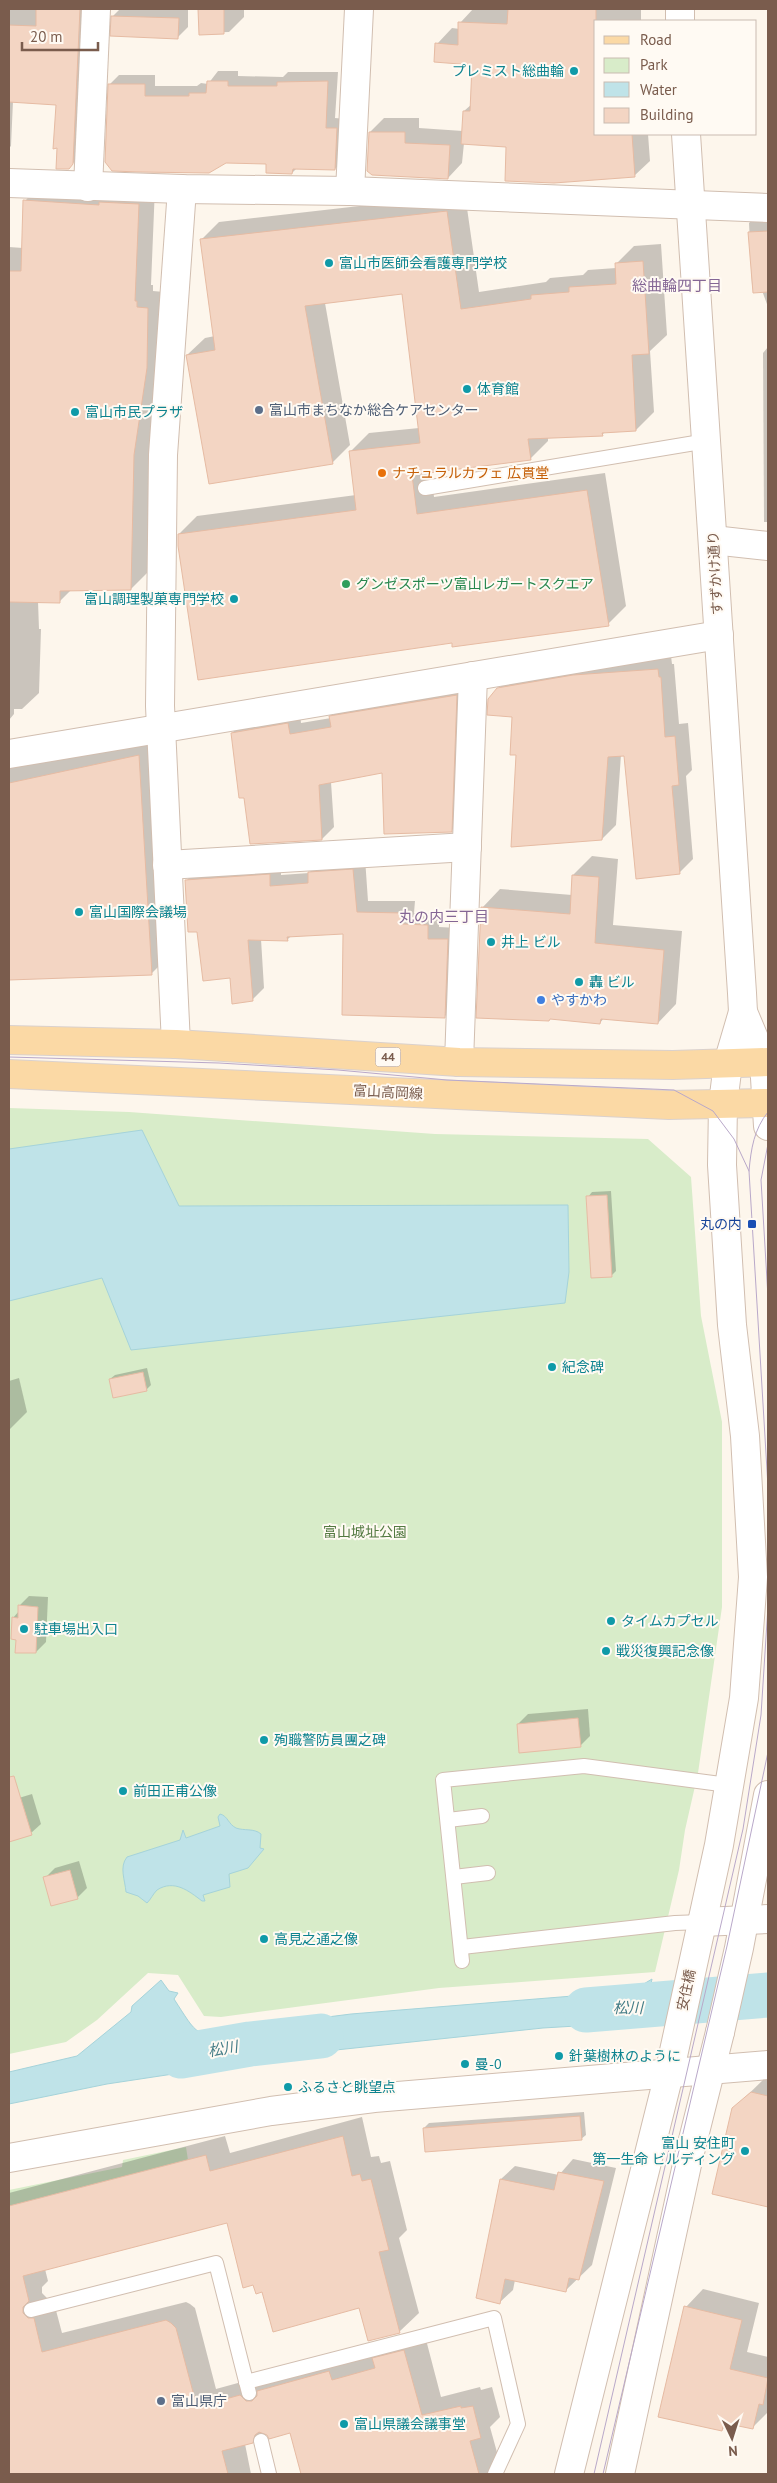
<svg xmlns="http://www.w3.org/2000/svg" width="777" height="2483" viewBox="0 0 777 2483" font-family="'PT Sans','Noto Sans JP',sans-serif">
<rect width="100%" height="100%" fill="#fdf6ec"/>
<!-- green -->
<g fill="#d8ecc9">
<path d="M9,1108L129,1112L435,1134L648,1139L691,1177L701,1316L722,1422V1607L698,1773L685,1830L679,1870L655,1972L439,1988L221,2017L204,2016L178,1975L148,1973L97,2020L66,2042L9,2054Z"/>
<path d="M186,2147L188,2160L9,2206V2190L122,2167L123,2160Z"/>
</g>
<!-- water -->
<g fill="#bfe3e8" stroke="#a5d3da">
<path d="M142,1130L179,1206L568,1205L569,1272L565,1303L131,1350L102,1278L9,1301V1149Z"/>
<path d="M220,1814C228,1816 228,1824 236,1828C244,1831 254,1828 261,1834L260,1848L264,1849L248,1868L229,1874L230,1887L203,1895L205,1901H202C189,1891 174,1879 157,1890C153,1894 151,1899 147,1903L138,1896L126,1892C125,1880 119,1867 127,1857L180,1840L183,1830L186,1838L220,1826L218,1817Z"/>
<path d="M652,1979L642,2027L593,2025L543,2028L336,2050L263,2061L257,2026L351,2014L622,1992L637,1988Z"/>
<path d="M161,1980L169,1991L178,1993L174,1999C197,2034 196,2041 240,2031L246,2063L107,2084L9,2104V2072L77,2056L131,2012L132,2006Z"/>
</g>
<!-- shadow -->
<g fill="#0003">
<path d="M9,9H97L90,147L68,168L57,103L13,101L11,146L9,148Z"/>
<path d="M120,9H188V27L178,37L113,16Z"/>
<path d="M199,9H244V17L229,32L200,33Z"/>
<path d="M473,9H641V21H596V134H648L650,161L634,176L507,146L464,143L462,163L448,178L370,132L384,118H419V128L463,131L464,111L472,104L473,64L437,44L452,28L460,29V23Z"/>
<path d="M736,9H757L736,10Z"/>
<path d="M218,71H238V76L283,77L288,72H338L335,118L346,119L345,159L335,169L297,168L292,173L109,85L119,75H155V86H197L201,83L208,84Z"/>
<path d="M41,184L155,187L151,285H153V291L164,292L163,350L150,438L148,572L131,589L71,590L60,601H38L39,629H41L39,693L22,709H14V714L9,720V247L23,248L25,201Z"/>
<path d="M465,194L479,292L546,282L550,278L583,275L588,270L616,268V264L634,246L661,244L667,335L650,351L654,412L636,430L606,431L602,435L548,437V441L530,459L431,471L434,497L605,473L626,606L608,624L453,642L179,534L197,516L356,495L351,451L369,433L419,428L403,293L325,303L350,445L332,463L187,355L205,338L215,336L201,240L219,222Z"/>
<path d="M762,210H768V307L760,285H752L749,223Z"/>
<path d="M768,347V522H764L763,353Z"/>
<path d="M671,656L672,664H674L679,724L688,723L692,770L686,776L693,859L679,873L625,755H621L616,825L602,839L518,754L513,715L498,689L513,675Z"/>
<path d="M468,684L463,819L451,831L383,772L331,782L334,827L322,839L245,796L232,733L244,721L300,712L301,723L331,718L342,705Z"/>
<path d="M158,737L170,955L151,974L9,979V768Z"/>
<path d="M592,856L618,859L613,925L682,931L676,1004L658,1023L604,1018L600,1023L482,908L500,889L572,895L573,875Z"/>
<path d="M365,858L368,901H415L414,913L439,914V927L459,928L456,1005L444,1017L344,933L291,936L287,940L261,939L264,988L252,1000L231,977L198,930L187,880L198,868L281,863V875L309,873L321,861Z"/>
<path d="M611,1191L616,1271L611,1276L588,1197L592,1192Z"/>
<path d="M147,1368L151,1385L146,1390L110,1379L115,1375Z"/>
<path d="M19,1378L27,1412L9,1430V1381Z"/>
<path d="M29,1596L48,1597L46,1642L36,1652L17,1639L13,1618L19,1611V1606Z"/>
<path d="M588,1709L590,1736L580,1746L518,1724L528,1714Z"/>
<path d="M32,1794L41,1824L31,1833L9,1840V1801Z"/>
<path d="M79,1861L87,1888L77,1898L45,1878L55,1868Z"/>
<path d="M768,2075V2206L714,2193L733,2109Z"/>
<path d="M584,2112L586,2135L581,2139L424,2128L429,2123Z"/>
<path d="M362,2117L371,2157L379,2156L381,2163L390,2161L407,2230L399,2238L419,2313L399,2332L360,2307L263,2290L228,2222L45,2269L48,2281L42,2287V2293L48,2299H53L62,2333L186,2302L190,2304L195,2308L216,2389L424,2332L441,2397L480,2387L481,2390L492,2387L500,2417L490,2427L503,2474H302L291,2432H262L252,2442L245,2444L251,2474H9V2193L225,2136L230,2153Z"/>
<path d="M573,2159L616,2168L592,2265L565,2291L515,2280L513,2290L499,2303L501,2179L515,2166L559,2175Z"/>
<path d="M703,2289L759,2303L747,2352L768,2357V2412L752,2428L729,2423L722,2430L686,2307Z"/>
</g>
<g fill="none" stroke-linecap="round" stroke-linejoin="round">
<!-- river -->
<g stroke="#bfe3e8" stroke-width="45">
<path d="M586,2010L768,1995"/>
<path d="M181,2056L250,2044L321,2036"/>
</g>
</g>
<!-- building -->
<g fill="#f3d5c3" stroke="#e6bba3">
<path d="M36,9H80L73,164L69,169H56L57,148L53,149L56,105L9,102V25L36,26Z"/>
<path d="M198,9H224V34L199,35Z"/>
<path d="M508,9H596V134H632L635,177L554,183L505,181L506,147L461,144L463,111H470L472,65L434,62L435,43L458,45V22L507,24Z"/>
<path d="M111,16L179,18L178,39L110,36Z"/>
<path d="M207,81H228V86H277V82L328,81L326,128H337L335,170L293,169L292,174L266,173V164L226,163L209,173L140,172L112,171L105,162L108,84H145V96H189V93H206Z"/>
<path d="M369,132H405V143L450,145L448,179L372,175L367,171Z"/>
<path d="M23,200L99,205V202L139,204L135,301H137V307L148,308L147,368L134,455L131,590L60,591V603L9,602V271H21Z"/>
<path d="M447,211L461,309L531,299V295L569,292V287L616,284L615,263L643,261L649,354L632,355L636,431L602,433L603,436L528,439L531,460L412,475L417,514L587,490L609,626L452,647V643L198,680L178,546V534L356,510L349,451L420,443L402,294L305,306L333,464L209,484L186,355L215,350L200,239Z"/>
<path d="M768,231V292L753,293L748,232Z"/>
<path d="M658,669L659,677H661L665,737L675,736L679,785L672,786L680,874L636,879L624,756L608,757L602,840L511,847L516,755H510L512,717L487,715L488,699L497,688L573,675Z"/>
<path d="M457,695L452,832L384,834L382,773L319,785L322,840L250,844L244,798H239L231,733L288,723L290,734L331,727L329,716Z"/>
<path d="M139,755L152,975L9,980V783Z"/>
<path d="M353,869L357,912L403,913V924L428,925V939H448L445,1018L342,1015L343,934L287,937L288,941L248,940L253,1001L232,1004L230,978L203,981L197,932H188L185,880L270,874V886L308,883V872Z"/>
<path d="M572,875L599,877L595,943L664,950L658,1024L601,1019L600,1024L550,1019L549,1021L476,1018L481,907L570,914Z"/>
<path d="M607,1195L612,1277L591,1278L586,1196Z"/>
<path d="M143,1372L147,1391L113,1398L109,1379Z"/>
<path d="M18,1605L38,1607L36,1653H15L16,1640L11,1639L12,1617L18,1618Z"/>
<path d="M578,1718L581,1747L519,1753L517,1724Z"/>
<path d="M14,1776L32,1835L9,1842V1777Z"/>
<path d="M70,1870L78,1899L51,1906L43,1877Z"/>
<path d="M751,2092L768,2096V2207L712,2194L732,2108Z"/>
<path d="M580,2116L582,2140L425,2152L423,2128Z"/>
<path d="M343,2136L352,2176L360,2174L362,2181L371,2179L389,2250L379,2252L400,2333L368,2341L359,2308L273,2332L262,2292L256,2294L253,2285L243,2288L227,2223L23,2276L29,2301L23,2307V2313L28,2318H34L42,2352L166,2320L171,2323L176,2328L197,2407L240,2395L246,2401H252L257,2396V2391L329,2371L332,2380L375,2368L372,2358L404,2350L422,2415L461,2406V2408L473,2406L481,2438L470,2441L479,2474H301L290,2433L269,2439L267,2435L259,2432L255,2435L253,2443L222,2451L228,2474H9V2206L206,2155L210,2171Z"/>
<path d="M558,2172L604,2181L579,2280L569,2278L566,2292L505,2279L500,2304L476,2298L500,2179L554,2190Z"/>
<path d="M684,2306L742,2320L730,2369L768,2378L763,2405L759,2404L753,2429L724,2423L722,2431L658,2417Z"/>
</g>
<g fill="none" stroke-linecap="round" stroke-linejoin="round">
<defs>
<g id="service">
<path d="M425,488L707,441"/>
<path d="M448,1820L482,1816"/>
<path d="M454,1877L488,1873"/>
<path d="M462,1947L675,1923L702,1922"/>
<path d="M462,1961L443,1780L584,1766L728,1785"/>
<path d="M31,2310L216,2263L249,2393"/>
<path d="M246,2382L494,2318L518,2424L495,2474"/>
<path d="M261,2441L269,2474"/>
</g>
<g id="minor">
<path d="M9,183L182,189L350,191L768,208"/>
<path d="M88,187L96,9"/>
<path d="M350,191L359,9"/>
<path d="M713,540L768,546"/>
<path d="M9,754L719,635"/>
<path d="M167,865L467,847"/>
<path d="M176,1044L160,706L163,455L182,189"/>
<path d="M459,1062L473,676"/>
<path d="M702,1922L768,1919"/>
<path d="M9,2158L271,2111L374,2098L768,2065"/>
<path d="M620,2474L688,2160L720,2032"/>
</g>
<g id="tertiary">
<path d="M680,9V21"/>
<path d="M686,134L742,993L743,1012L764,1062L768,1126"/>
<path d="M720,2032L739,1948L768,1795"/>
<path d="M569,2474L669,2074L719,1845L744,1698L753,1577L745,1436L732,1325L722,1165L723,1104L728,1063L743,1012"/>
</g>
<g id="primary">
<path d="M9,1040L176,1044L459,1062L673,1065L768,1062"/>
<path d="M9,1074L669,1105L768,1103"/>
</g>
</defs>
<!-- service casing -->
<use href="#service" stroke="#d1beb0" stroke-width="16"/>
<!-- minor casing -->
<use href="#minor" stroke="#d1beb0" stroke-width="30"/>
<!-- tertiary casing -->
<use href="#tertiary" stroke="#d1beb0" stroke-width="30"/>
<!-- primary casing -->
<use href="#primary" stroke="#dad1cd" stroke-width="30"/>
<!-- service -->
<use href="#service" stroke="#fff" stroke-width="14"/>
<!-- minor -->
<use href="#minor" stroke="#fff" stroke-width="28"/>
<!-- tertiary -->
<use href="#tertiary" stroke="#fff" stroke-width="28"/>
<!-- primary -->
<use href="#primary" stroke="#fbd9a5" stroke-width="28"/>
<!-- tram -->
<g stroke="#b9a8c9" stroke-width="1">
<path d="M9,1057L219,1063L338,1070L447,1080L674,1090L713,1111L734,1139L749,1171"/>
<path d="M768,1112C754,1129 751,1149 749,1171L768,1487"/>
<path d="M768,1144L761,1180L768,1297"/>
<path d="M594,2474L743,1829L761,1715L768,1606"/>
<path d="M603,2474L727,1946L768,1752"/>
</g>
</g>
<!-- markers -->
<g fill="#0f9aa8" stroke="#fffaf3" stroke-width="2">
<circle cx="574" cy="71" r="5"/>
<circle cx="329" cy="263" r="5"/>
<circle cx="467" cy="389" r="5"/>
<circle cx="75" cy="412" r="5"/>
<circle cx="234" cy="599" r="5"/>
<circle cx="79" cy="912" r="5"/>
<circle cx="491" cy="942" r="5"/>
<circle cx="579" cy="982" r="5"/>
<circle cx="552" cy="1367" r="5"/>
<circle cx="611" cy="1621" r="5"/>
<circle cx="24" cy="1629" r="5"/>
<circle cx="606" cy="1651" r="5"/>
<circle cx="264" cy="1740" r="5"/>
<circle cx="123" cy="1791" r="5"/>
<circle cx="264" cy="1939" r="5"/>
<circle cx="559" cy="2056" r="5"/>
<circle cx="465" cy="2064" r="5"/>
<circle cx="288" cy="2087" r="5"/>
<circle cx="745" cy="2151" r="5"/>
<circle cx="344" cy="2424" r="5"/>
</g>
<g fill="#5c6f8a" stroke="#fffaf3" stroke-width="2">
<circle cx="259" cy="410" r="5"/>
<circle cx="161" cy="2401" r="5"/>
</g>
<circle fill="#e8710a" stroke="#fffaf3" stroke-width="2" cx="382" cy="473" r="5"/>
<circle fill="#2e9e5b" stroke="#fffaf3" stroke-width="2" cx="346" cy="584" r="5"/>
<circle fill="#3f7fe0" stroke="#fffaf3" stroke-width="2" cx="541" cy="1000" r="5"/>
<rect fill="#1a4fb4" stroke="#fffaf3" stroke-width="2" x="747" y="1219" width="10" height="10" rx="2.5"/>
<g text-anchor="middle" stroke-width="4" stroke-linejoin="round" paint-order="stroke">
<!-- shield labels -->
<rect fill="#fffaf3" stroke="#a28b7f" stroke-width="1" x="375.5" y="1047.5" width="25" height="19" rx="4"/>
<g font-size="12" font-weight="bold" fill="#7a5c4d">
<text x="388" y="1061">44</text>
</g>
<!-- culture labels -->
<g font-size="14" fill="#0d838f" stroke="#fffaf3" text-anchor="start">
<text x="564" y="76" text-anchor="end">プレミスト総曲輪</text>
<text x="339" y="268">富山市医師会看護専門学校</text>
<text x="477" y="394">体育館</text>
<text x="85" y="417">富山市民プラザ</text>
<text x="224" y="604" text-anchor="end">富山調理製菓専門学校</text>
<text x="89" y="917">富山国際会議場</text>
<text x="501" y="947">井上 ビル</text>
<text x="589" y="987">轟 ビル</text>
<text x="562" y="1372">紀念碑</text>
<text x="621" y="1626">タイムカプセル</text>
<text x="34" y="1634">駐車場出入口</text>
<text x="616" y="1656">戦災復興記念像</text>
<text x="274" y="1745">殉職警防員團之碑</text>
<text x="133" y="1796">前田正甫公像</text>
<text x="274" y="1944">高見之通之像</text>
<text x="569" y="2061">針葉樹林のように</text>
<text x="475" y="2069">曼-0</text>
<text x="298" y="2092">ふるさと眺望点</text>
<text x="735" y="2148" text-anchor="end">富山 安住町<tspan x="735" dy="16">第一生命 ビルディング</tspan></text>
<text x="354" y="2429">富山県議会議事堂</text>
</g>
<!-- service labels -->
<g font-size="14" fill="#4e5e75" stroke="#fffaf3" text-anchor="start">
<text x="269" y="415">富山市まちなか総合ケアセンター</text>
<text x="171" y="2406">富山県庁</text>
</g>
<!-- food labels -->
<g font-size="14" fill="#c56008" stroke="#fffaf3" text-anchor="start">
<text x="392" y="478">ナチュラルカフェ 広貫堂</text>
</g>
<!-- street labels -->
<g font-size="14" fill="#7a5c4d" stroke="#fffaf3">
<text transform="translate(715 573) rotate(-93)" y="5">すずかけ通り</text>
<text transform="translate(388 1092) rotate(3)" y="5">富山高岡線</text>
<text transform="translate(686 1990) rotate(-78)" y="5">安住橋</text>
</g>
<!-- leisure labels -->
<g font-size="14" fill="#27864d" stroke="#fffaf3" text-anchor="start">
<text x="356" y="589">グンゼスポーツ富山レガートスクエア</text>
</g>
<!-- shop labels -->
<g font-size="14" fill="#366cbe" stroke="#fffaf3" text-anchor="start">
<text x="551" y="1005">やすかわ</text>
</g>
<!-- transit labels -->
<g font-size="14" fill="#164399" stroke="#fffaf3" text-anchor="end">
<text x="742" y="1229">丸の内</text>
</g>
<!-- park labels -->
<g font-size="14" fill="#537a41" stroke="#fffaf3">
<text x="365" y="1537">富山城址公園</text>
</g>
<!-- neighbourhood labels -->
<g font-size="15" fill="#846695" stroke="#fffaf3">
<text x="677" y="291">総曲輪四丁目</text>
<text x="444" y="922">丸の内三丁目</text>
</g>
<!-- water labels -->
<g font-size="15" font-style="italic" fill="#437c86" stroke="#fffaf3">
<text x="628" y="2013">松川</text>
<text transform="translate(223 2049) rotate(-10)" y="5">松川</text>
</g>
</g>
<!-- border -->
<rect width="777" height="2483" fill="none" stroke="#7a5c4d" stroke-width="20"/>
<!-- legend -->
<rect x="594" y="20" width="162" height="115" fill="#fffaf3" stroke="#cabbb1"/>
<rect x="604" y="36" width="25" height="8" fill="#fbd9a5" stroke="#cabbb1"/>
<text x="640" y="45" font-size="15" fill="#7a5c4d">Road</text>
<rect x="604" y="58" width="25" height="15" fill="#d8ecc9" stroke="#cabbb1"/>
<text x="640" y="70" font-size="15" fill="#7a5c4d">Park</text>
<rect x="604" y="82" width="25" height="15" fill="#bfe3e8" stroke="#cabbb1"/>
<text x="640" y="95" font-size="15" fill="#7a5c4d">Water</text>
<rect x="604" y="108" width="25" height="15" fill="#f3d5c3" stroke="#cabbb1"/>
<text x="640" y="120" font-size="15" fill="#7a5c4d">Building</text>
<!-- north arrow -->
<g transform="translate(732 2438) rotate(176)" stroke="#fffaf3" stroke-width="4" paint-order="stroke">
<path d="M0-4L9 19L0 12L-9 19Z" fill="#7a5c4d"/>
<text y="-8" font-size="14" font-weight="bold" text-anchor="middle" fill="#7a5c4d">N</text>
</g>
<!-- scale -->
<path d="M22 42v8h76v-8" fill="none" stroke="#7a5c4d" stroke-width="2.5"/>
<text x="30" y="42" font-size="15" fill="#7a5c4d" stroke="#fffaf3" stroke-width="4" paint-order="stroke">20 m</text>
</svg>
